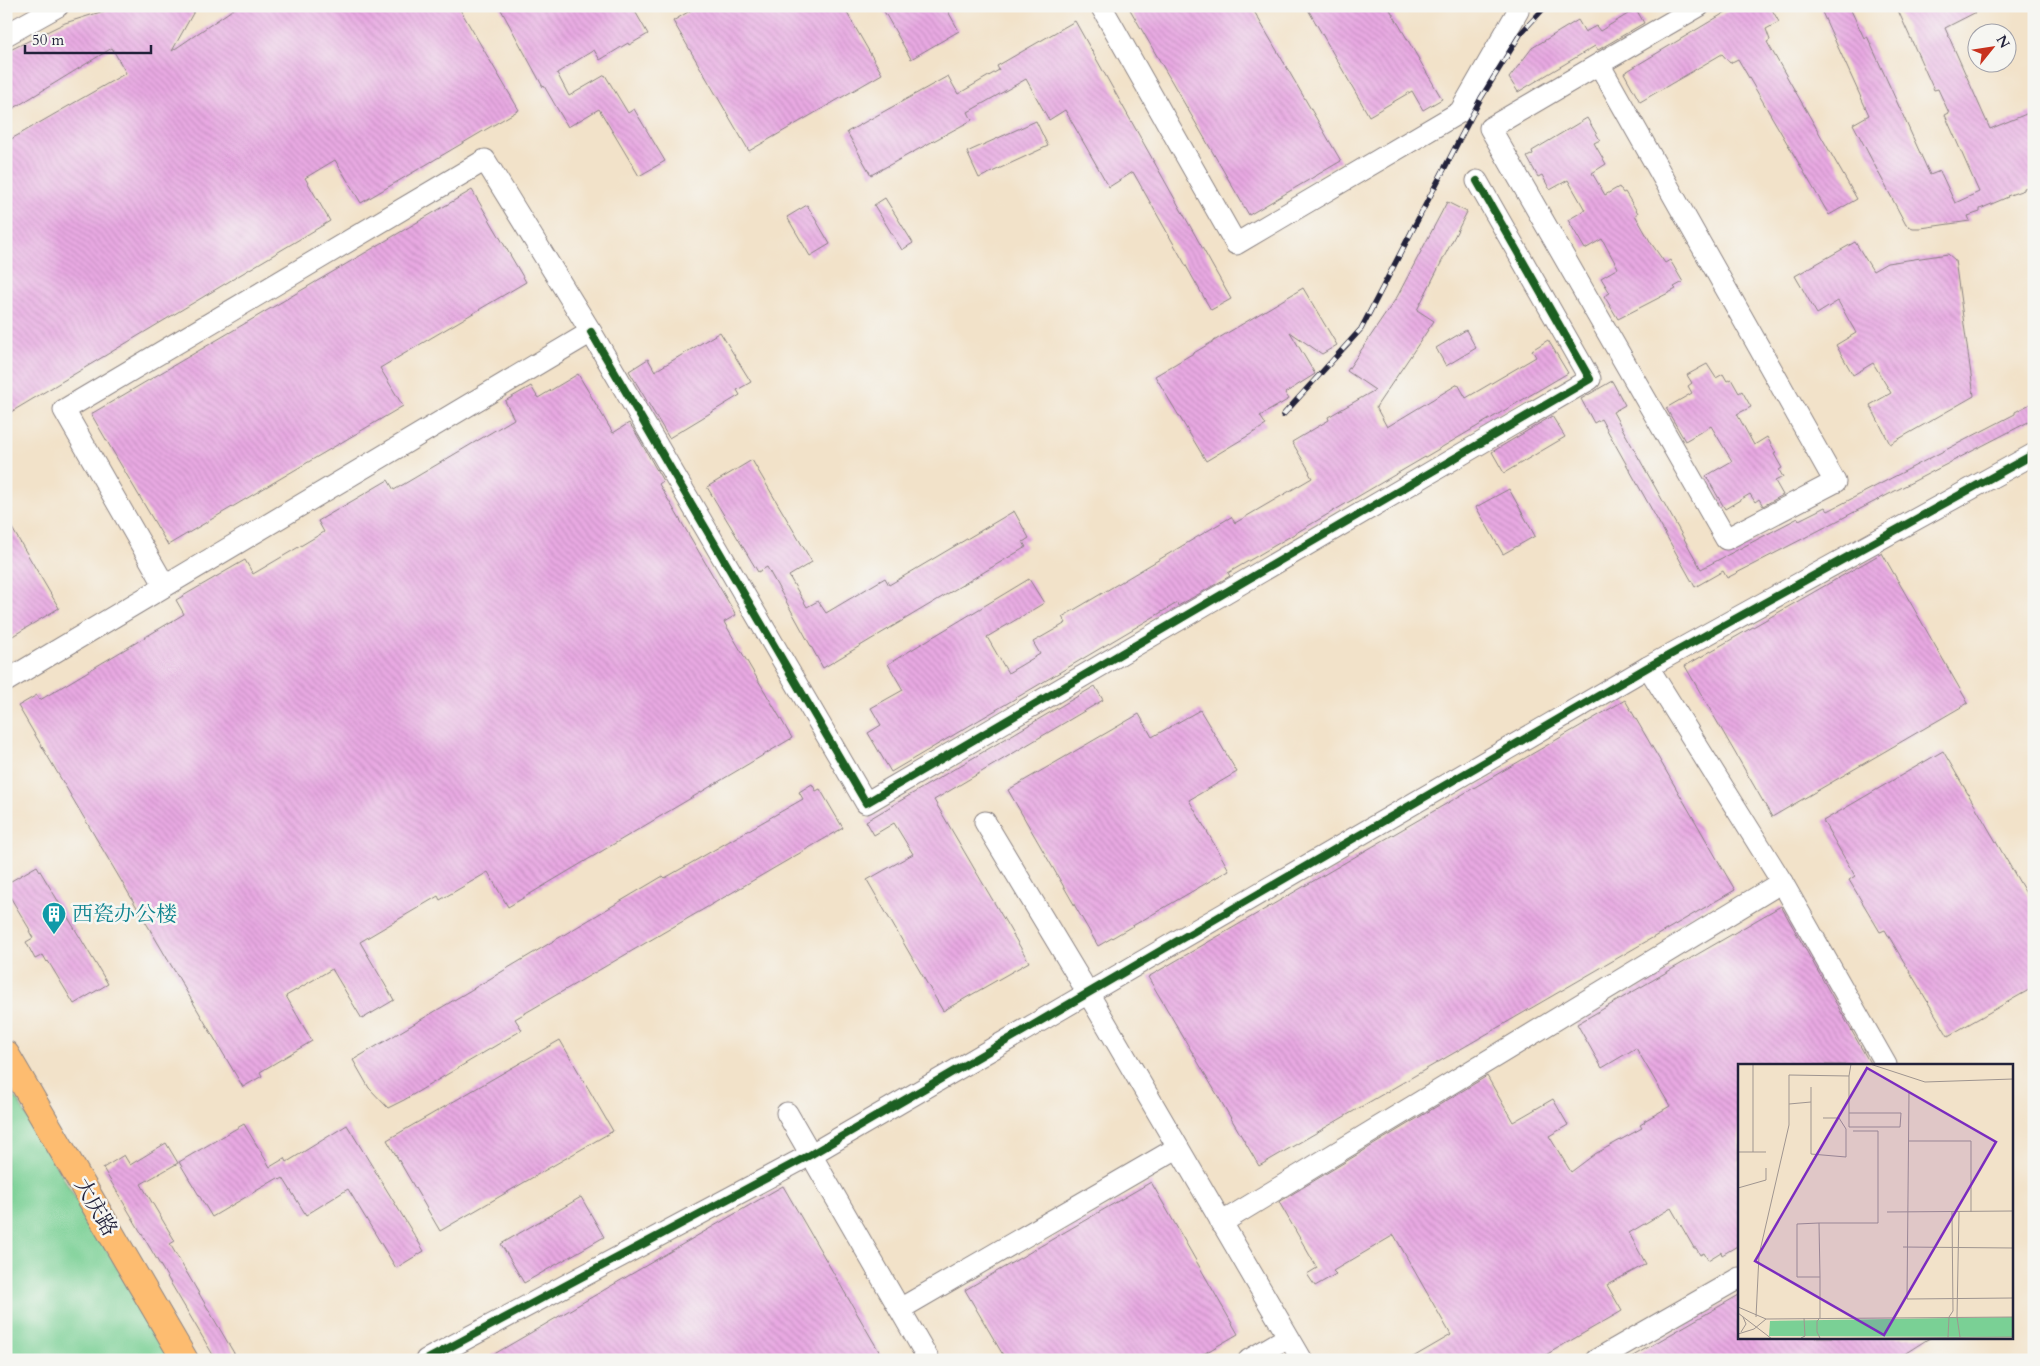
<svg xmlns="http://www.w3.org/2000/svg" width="2040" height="1366" viewBox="0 0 2040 1366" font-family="Cardo,'Noto Serif SC',serif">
<defs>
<pattern id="building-back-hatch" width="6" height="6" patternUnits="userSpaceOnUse" patternTransform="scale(1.25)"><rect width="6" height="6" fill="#e8a9e2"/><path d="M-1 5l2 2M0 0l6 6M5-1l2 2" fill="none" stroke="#c791c3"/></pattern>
</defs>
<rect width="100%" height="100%" fill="#f6f6f2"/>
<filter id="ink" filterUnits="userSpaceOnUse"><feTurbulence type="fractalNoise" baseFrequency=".02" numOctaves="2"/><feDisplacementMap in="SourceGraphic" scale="10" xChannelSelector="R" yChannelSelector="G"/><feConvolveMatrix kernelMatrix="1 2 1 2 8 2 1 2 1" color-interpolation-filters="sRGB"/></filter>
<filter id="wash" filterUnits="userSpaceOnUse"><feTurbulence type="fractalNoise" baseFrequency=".0096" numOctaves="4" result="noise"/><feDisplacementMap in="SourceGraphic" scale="20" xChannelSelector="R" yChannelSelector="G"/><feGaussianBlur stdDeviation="1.12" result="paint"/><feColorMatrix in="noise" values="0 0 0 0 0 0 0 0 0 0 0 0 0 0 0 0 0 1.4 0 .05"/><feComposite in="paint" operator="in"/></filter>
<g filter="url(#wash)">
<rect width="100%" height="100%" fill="#f2e2c9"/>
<!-- park -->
<path fill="#7ad095" stroke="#4e7968" d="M6,1081L172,1360H6Z"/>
<g id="blocks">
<!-- building -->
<g fill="url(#building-back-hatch)">
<path d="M120,6H197L172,51L238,6H458L519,110L361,203L335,160L305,178L330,221L6,415V142L126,73L112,48L6,113V52L65,23Z"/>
<path d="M499,6H632L648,34L629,45L628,43L600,60L594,50L557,73L569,96L605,75L628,113L634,109L665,161L639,176L599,109L568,127L544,86L543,87Z"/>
<path d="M698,6H843L882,74L749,151L673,21Z"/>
<path d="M881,6H945L959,31L911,59Z"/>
<path d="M1128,6H1251L1341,161L1249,215Z"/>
<path d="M1306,6H1388L1442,99L1423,110L1412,91L1369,116Z"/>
<path d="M1736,6H1770L1779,22L1766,29L1770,40L1767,42L1857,199L1829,215L1738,59L1730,63L1722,54L1640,102L1624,73Z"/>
<path d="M1829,6H1849L1864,38L1867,36L1930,175L1940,171L1955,203L1979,192L1945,115L1949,113L1938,89L1934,90L1896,6H1988L1945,28L1990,129L2031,112L2034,119V186L2024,188V190L2007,196L2008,197L1980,209V212L1968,216L1970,221L1921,228H1913L1906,225L1853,124L1869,115L1821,10Z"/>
<path d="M1636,9L1644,23L1598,50L1595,46L1518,92L1509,78L1532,48L1578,20L1585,32L1596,26L1600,31Z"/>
<path d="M1075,21L1231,299L1211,310L1133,172L1109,187L1065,110L1049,120L1026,79L968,112L972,120L871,175L847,132L948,76L958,94L999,70L997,66Z"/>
<path d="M1587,118L1600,140L1594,143L1606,164L1592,173L1605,195L1619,187L1623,193L1625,192L1638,213L1635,215L1651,243L1665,263L1670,260L1683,282L1674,287L1676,289L1618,319L1604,296L1610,293L1601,278L1618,268L1602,239L1585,249L1568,220L1585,210L1568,180L1550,190L1542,175L1538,177L1527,157L1533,154L1532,151Z"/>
<path d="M1036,121L1048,146L979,178L967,152Z"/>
<path d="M472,190L526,282L380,368L403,406L168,545L91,414Z"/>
<path d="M885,198L913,243L902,250L874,205Z"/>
<path d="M1447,202L1467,212L1417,310L1434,321L1376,407L1387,427L1458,384L1466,398L1536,357L1532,350L1548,340L1568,373L1228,573L1230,576L1178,606L1177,603L891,772L868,733L881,725L871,708L903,690L888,664L1029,579L1044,603L987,637L1008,673L1040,654L1033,642L1066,623L1062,617L1231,517L1235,523L1312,478L1309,473L1310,472L1292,442L1329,420L1328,417L1375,390L1347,371L1397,297Z"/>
<path d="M807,205L830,244L810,256L787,217Z"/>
<path d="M1855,242L1873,271L1887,263L1948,254L1955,260L1974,396L1890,444L1870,405L1891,393L1873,363L1853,375L1836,345L1856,333L1838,301L1817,314L1795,276Z"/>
<path d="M1303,288L1337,345L1322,354L1290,332L1315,374L1285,393L1289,399L1260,416L1266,425L1206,461L1155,376Z"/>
<path d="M1466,330L1476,348L1446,366L1436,348Z"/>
<path d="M720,332L751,382L737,390L740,395L669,438L629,371L648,359L655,371Z"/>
<path d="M1707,364L1716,378L1723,374L1727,381L1731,379L1739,393L1742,391L1751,407L1737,414L1754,445L1767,437L1776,453L1774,454L1782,468L1779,470L1783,477L1775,481L1783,495L1763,506L1759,499L1755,502L1750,494L1725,509L1706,476L1732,461L1711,426L1685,441L1666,408L1692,393L1688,386L1692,383L1687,375Z"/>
<path d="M578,374L613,433L629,423L634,430L663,481L659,484L736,615L724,622L792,738L508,907L488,872L440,900L438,896L360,942L394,1000L362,1019L332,969L286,996L312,1041L260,1072L262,1076L243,1087L18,706L37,695L40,700L184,614L176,600L245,560L253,574L324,532L318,521L388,480L394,490L514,419L505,401L531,386L538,398Z"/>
<path d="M1612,381L1625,405L1613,412L1701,569L1798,518L1799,520L1825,507L1828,511L2015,414V412L2034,402V419L1727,578L1723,571L1695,587L1601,419L1594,423L1581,399Z"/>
<path d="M1552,416L1565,437L1504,473L1492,452Z"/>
<path d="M752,460L812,562L789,576L807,607L818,601L826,613L885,578L889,585L1014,511L1029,538L1023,542L1026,547L823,668L767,567L758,572L707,487Z"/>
<path d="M1509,489L1535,536L1503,554L1476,507Z"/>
<path d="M6,518L59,608L6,640Z"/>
<path d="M1882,553L1968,703L1772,817L1685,666Z"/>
<path d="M1095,686L1103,700L934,800L1029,962L943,1011L867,880L913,854L894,823L874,835L866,821Z"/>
<path d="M1625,700L1735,890L1259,1166L1148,977Z"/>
<path d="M1200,710L1237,772L1189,800L1229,870L1098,946L1008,790L1139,714L1152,737Z"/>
<path d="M1943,751L2034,907V987L1948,1036L1885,930L1880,932L1849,880L1855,876L1823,821Z"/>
<path d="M812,784L816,791L820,789L843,828L515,1019L522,1030L404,1100L388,1108L369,1088L353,1060L663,876L665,878L803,799L799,792Z"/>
<path d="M37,866L108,984L74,1004L48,961L47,962L43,955L35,959L26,942L33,938L29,931L30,930L6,890V884Z"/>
<path d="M1781,906L1871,1065H1739V1245L1722,1255L1721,1252L1708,1260L1704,1253L1700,1255L1696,1248H1694L1671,1208L1629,1233L1646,1264L1607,1285L1622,1311L1537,1360H1408L1451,1335L1394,1235L1333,1271L1336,1274L1315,1286L1307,1274L1317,1268L1279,1202L1487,1076L1513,1122L1553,1099L1568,1125L1549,1136L1571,1172L1595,1154L1642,1128L1640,1125L1645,1122L1644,1121L1670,1106L1636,1048L1602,1068L1577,1024Z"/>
<path d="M560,1040L613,1131L440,1231L387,1140Z"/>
<path d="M244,1124L270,1167L285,1158L287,1162L347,1125L424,1251L396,1268L348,1189L306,1215L283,1178L280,1180L278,1178L212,1217L179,1162Z"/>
<path d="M166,1143L178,1163L141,1184L175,1241L170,1244L238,1360H216L103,1168L124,1155L130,1165Z"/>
<path d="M1151,1182L1238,1334L1193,1360H1006L965,1290Z"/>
<path d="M783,1186L884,1360H484L774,1191Z"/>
<path d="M581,1197L604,1237L524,1283L501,1244Z"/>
<path d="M1739,1295V1337H1931L1895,1360H1626Z"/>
</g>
</g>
</g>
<g filter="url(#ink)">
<use href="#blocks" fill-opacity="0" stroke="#8a8282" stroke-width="1"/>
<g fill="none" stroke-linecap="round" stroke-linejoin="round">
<defs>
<g id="minor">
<path d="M1101,6L1236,244L1460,112L1518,11L1516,6"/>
<path d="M6,35L58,6"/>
<path d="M1599,64L1490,128L1726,539L1835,482L1599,64L1699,6"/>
<path d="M591,332L866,803L1590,379L1477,181"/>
<path d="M1648,667L1782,882L1886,1065"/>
<path d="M6,681L591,332L485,160L64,410L165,586"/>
<path d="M985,822L1088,993L1302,1360"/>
<path d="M787,1113L929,1360"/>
<path d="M1221,1223L1782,882"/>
<path d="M900,1309L1177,1148"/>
<path d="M426,1360L810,1155L1648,667L2034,454"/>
<path d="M1249,1360L1288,1337"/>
<path d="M1596,1360L1739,1278"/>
</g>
<path id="major" d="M6,1054L185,1360"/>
</defs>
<!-- minor casing -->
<use href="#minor" stroke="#8a8282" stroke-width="23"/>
<!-- major casing -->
<use href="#major" stroke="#8a8282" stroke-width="28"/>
<!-- minor -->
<use href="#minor" stroke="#fff" stroke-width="21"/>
<!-- major -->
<use href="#major" stroke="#fdbc6f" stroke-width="26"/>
<defs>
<path id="rail" d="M1283,415L1361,329L1481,98L1521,33L1546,6"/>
</defs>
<!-- rail casing -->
<use href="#rail" stroke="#22223b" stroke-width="5.5"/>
<!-- rail -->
<use href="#rail" stroke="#f6f6f2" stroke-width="4" stroke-dasharray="11" stroke-linecap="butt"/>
<defs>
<g id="cycleway">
<path d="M591,332L866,803L1590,379L1477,181"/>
<path d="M426,1360L810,1155L1648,667L2034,454"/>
</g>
</defs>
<!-- cycleway casing -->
<use href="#cycleway" stroke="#f6f6f2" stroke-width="11"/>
<!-- cycleway -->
<use href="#cycleway" stroke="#1b5e20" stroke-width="8"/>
</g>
</g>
<!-- icons -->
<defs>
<symbol id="building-pin" viewBox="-11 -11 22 30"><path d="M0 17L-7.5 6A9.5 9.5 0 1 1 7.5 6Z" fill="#0f9aa8" stroke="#f6f6f2"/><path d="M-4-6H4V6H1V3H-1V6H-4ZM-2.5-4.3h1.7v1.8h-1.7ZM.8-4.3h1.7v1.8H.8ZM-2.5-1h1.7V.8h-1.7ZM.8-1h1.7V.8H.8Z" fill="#fff"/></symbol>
</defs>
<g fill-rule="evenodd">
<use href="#building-pin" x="40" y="900" width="28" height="38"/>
</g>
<g text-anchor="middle" stroke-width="5" stroke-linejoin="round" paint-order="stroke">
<!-- culture labels -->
<g font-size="21" fill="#0d838f" stroke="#f6f6f2" text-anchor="start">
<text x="72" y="921">西瓷办公楼</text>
</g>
<!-- street labels -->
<g font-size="21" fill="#22223b" stroke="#f6f6f2">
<text transform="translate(96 1207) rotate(60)" y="7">大庆路</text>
</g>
</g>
<!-- overview -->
<g transform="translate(1738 1064)">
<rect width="275" height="275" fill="#f2e2c9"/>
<path d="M275,253V273L31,272L32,257Z" fill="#7ad095"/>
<path fill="none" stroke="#9f9590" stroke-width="1" d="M132,0L187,18L275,15M73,23V90L108,93V65L101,54H85M171,27L169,235L275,234M51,40L73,38M111,49V63H162L163,49H111V12M170,77H233V148M0,88H28M15,88V0M0,124L28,116V104M149,148L275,147M81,159H140V67H115M165,183L275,184M82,213H59V160L81,159L82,213V254M0,243L28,255L275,253M0,249L34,275M18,253L21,191L51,61V11L111,12L113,0M211,253L215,247L214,148M219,253L221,148M219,253L222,273M82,254L79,257V268L82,274M3,268L8,260L5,253M0,270L16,265L28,255M210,273L211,253M63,274L67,272L66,254M43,275L275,273"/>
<path fill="#7b2cbf" fill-opacity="0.15" stroke="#7b2cbf" stroke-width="2.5" d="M129,4L258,78L146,271L17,197Z"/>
<rect width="275" height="275" fill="none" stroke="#22223b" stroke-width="2.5"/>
</g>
<!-- margin -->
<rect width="2040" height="1366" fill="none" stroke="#f6f6f2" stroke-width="25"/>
<!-- north arrow -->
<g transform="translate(1992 48) rotate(60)"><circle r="24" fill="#f6f6f2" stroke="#a1a1a9"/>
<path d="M0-4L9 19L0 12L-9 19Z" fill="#c8321e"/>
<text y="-8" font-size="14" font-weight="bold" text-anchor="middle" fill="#22223b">N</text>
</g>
<!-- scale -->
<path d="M25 45v8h126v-8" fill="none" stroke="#22223b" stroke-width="2.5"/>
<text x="32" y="45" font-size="15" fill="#22223b" stroke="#f6f6f2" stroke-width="4" paint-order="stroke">50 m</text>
</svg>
